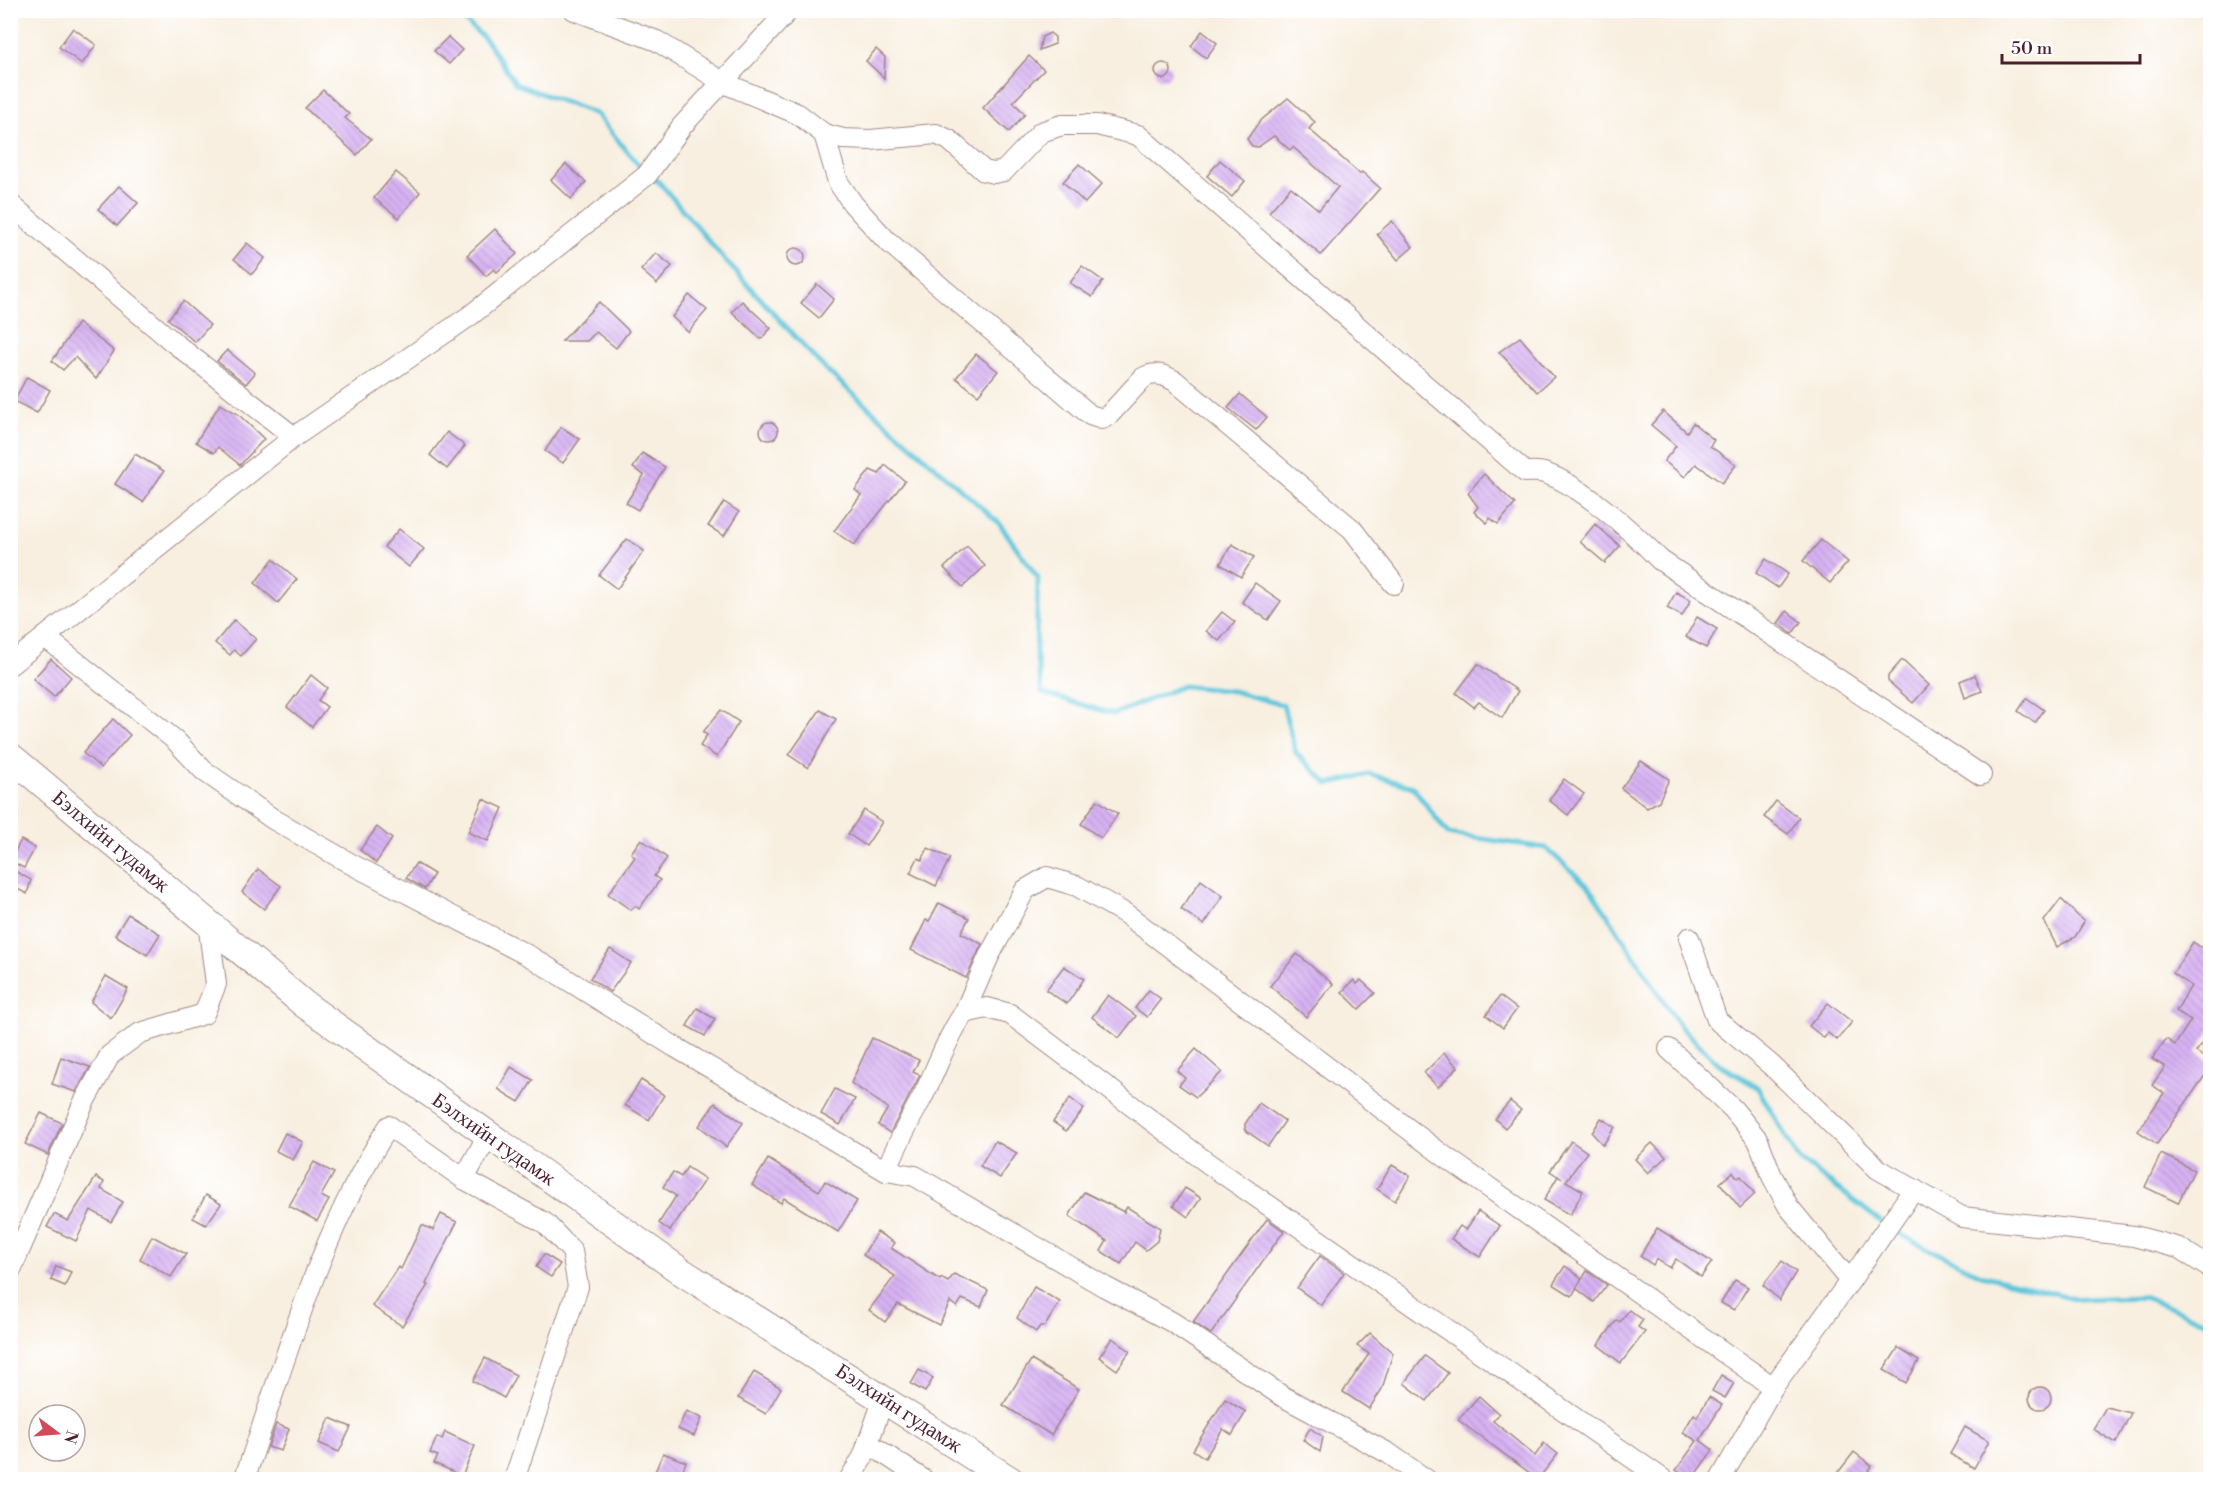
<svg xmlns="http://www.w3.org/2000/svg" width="2221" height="1490" viewBox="0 0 2221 1490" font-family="'Libre Bodoni',serif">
<defs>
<pattern id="building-back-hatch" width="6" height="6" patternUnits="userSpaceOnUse" patternTransform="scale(1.5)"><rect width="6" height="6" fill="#d7b2f3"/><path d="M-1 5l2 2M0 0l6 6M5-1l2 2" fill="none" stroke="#ba99d0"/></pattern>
</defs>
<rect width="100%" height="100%" fill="#fff"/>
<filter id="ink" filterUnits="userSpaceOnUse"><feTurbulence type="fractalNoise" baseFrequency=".0167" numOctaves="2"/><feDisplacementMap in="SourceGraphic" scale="12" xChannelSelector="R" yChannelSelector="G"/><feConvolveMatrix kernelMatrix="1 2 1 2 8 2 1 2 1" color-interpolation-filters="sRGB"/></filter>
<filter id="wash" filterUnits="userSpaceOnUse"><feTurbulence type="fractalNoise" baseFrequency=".008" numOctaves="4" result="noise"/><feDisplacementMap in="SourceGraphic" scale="24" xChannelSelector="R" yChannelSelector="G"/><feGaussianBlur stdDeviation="1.35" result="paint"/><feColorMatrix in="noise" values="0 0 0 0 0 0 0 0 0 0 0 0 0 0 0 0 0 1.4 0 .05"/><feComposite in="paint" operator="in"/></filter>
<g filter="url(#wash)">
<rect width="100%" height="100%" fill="#f8efe0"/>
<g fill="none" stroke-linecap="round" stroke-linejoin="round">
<!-- stream -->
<g stroke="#5fc6dc" stroke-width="5">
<path d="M453,10L485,39L516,84L596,114L647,175L659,182L723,258L825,369L999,523L1038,578L1036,652L1042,693L1114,714L1183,686L1233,691L1283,705L1296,753L1328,784L1369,774L1413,787L1448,834L1546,848L1590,888L1679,1025L1719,1064L1757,1087L1799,1159L1884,1224"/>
<path d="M1891,1230L1981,1275L2078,1299L2143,1297L2210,1323"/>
</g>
</g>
<g id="blocks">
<!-- building -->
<g fill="url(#building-back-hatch)">
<path d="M73,28L96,45L82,64L59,47Z"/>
<path d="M1202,31L1217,43L1206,58L1191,46Z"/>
<path d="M1050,33L1055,37V44L1039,50L1042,37Z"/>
<path d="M448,37L462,50L449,64L434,51Z"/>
<path d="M876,49L885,57L884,78L866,61Z"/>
<path d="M1029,56L1044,70L1013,102L1025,114L1009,132L983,108Z"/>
<circle cx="1163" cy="71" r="8"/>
<path d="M323,90L349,114L345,118L371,139L357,155L305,108Z"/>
<path d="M1288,98L1315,122L1309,129L1360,174L1362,172L1380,188L1321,255L1269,212L1291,187L1319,210L1338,187L1293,147L1290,150L1274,136L1258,147L1252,146L1247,139L1259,122Z"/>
<path d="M1220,160L1245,181L1232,197L1207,176Z"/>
<path d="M566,164L586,182L571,199L551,180Z"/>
<path d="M1079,164L1102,184L1085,203L1063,182Z"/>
<path d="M396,172L420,192L399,218L374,198Z"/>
<path d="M119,186L138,203L117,226L98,209Z"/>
<path d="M1392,221L1413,247L1398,260L1377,234Z"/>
<path d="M495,229L517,254L497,272L494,269L486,276L467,255Z"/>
<path d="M247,243L265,258L252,274L234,259Z"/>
<circle cx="796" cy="257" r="9"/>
<path d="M656,253L672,266L657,284L641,270Z"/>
<path d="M1082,266L1103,281L1092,297L1070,283Z"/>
<path d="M817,284L834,299L819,318L801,303Z"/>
<path d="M689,295L707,310L688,332L672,317Z"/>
<path d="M183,301L210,325L195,342L168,319Z"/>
<path d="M742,301L771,328L761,339L732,312Z"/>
<path d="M599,302L629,331L616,348L596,332L587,341H562Z"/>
<path d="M78,323L114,351L96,379L75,357L63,370L52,361Z"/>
<path d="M1520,337L1554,377L1537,392L1499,352Z"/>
<path d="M227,350L255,373L246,384L217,361Z"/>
<path d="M976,354L998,371L978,395L956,378Z"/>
<path d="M27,377L50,390L37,413L14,401Z"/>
<path d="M1240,394L1267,417L1256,430L1228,408Z"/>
<path d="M220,404L238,414L264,439L240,465L218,447L214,453L196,442Z"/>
<path d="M1663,411L1687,432L1693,423L1714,440L1710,446L1736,465L1722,483L1696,464L1685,477L1664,461L1676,446L1651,425Z"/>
<circle cx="769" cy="431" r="9"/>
<path d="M561,427L580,439L563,463L545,451Z"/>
<path d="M447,432L465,446L447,469L430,455Z"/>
<path d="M642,453L665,467L638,510L626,503L644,475L633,468Z"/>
<path d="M135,454L164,471L143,502L115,484Z"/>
<path d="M885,465L905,481L854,545L834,531L861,495L855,490L870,470L879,474Z"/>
<path d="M1484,474L1515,504L1498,524L1490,518L1487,523L1474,512L1478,507L1468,493Z"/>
<path d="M724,502L739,512L724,536L708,526Z"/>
<path d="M1595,524L1620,546L1605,563L1580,542Z"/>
<path d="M399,529L424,549L409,567L384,547Z"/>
<path d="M627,539L644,551L617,589L599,575Z"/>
<path d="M1821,540L1848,562L1830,583L1803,561Z"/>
<path d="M1232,544L1254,557L1241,577L1220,564Z"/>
<path d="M967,546L985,566L963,587L944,568Z"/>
<path d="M273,559L297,579L278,603L255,583Z"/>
<path d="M1766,559L1788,574L1778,588L1756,573Z"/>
<path d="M1255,583L1281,601L1268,620L1242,602Z"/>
<path d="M1676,592L1691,600L1682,616L1667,608Z"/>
<path d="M1787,611L1801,622L1792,634L1778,623Z"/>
<path d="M1222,612L1235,622L1219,641L1206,631Z"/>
<path d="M1697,617L1717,629L1706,648L1686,637Z"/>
<path d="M234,620L256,639L241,656L234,650L230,655L215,643Z"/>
<path d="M51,659L71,677L54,697L33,679Z"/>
<path d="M1902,660L1929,685L1913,703L1888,681V676Z"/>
<path d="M1478,664L1518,691L1502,718L1479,702L1474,707L1456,693Z"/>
<path d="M311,675L327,688L318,700L327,707L312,727L287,707Z"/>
<path d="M1975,675L1982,691L1965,698L1960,681Z"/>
<path d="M2027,698L2044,710L2035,723L2018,711Z"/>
<path d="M721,710L739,722L717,757L700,746L707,735L703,732Z"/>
<path d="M820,710L836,719L808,768L789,755Z"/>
<path d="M113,719L130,735L101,768L83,753Z"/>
<path d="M1641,761L1669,779L1659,801L1647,808L1621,788Z"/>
<path d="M1564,779L1584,794L1568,815L1549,800Z"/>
<path d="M483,799L503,808L488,841L468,832Z"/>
<path d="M1097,800L1118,814L1101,838L1081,824Z"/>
<path d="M1776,801L1799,818L1788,834L1764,817Z"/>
<path d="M864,810L882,822L866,846L848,834Z"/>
<path d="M377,827L392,839L376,863L360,850Z"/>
<path d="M641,839L667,858L654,876L660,880L639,909L635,906L631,910L608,894L635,857L631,853Z"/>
<path d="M21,840L35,848L24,868L10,861Z"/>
<path d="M928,848L950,858L936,886L910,873L918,858L922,860Z"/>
<path d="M416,863L434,874L425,889L406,878Z"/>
<path d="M258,869L281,886L264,909L242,892Z"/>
<path d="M15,871L31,880L27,894L10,885Z"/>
<path d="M1201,880L1223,896L1204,925L1181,909Z"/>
<path d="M2061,899L2084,922L2075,937L2057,947L2044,921Z"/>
<path d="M939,903L969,918L961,933L982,944L966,978L911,950L926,920L929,921Z"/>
<path d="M128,914L160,934L147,955L115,935Z"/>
<path d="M2193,942L2211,954V1030L2196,1052L2211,1062V1067L2157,1144L2138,1131L2164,1093L2152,1085L2165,1067L2152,1059L2166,1039L2175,1045L2191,1020L2176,1011L2191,986L2173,973Z"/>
<path d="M610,949L631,963L610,992L590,978Z"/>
<path d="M1297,954L1333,984L1306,1017L1270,986Z"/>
<path d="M1064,966L1084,979L1067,1004L1046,990Z"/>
<path d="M106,976L128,989L111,1018L91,1002Z"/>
<path d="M1354,980L1357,984L1361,980L1375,993L1359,1009L1342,992Z"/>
<path d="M1149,990L1161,999L1147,1017L1135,1008Z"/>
<path d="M1108,995L1136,1016L1119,1038L1092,1017Z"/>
<path d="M1500,996L1517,1009L1503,1028L1486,1015Z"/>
<path d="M1828,1003L1852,1022L1837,1040L1828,1033L1824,1038L1809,1026Z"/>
<path d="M697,1008L715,1019L705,1036L687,1026Z"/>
<path d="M872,1038L919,1060L913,1072L920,1075L890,1133L878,1125L888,1108L851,1083Z"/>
<path d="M1196,1049L1222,1072L1196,1097L1179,1085L1185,1078L1177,1071Z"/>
<path d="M1444,1053L1458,1067L1438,1087L1424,1073Z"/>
<path d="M61,1057L90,1067L76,1092L52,1084Z"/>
<path d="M511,1067L533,1080L519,1102L498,1089Z"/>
<path d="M641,1080L664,1095L649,1120L625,1105Z"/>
<path d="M835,1089L855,1099L840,1125L821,1114Z"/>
<path d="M1070,1098L1084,1109L1066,1131L1053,1122Z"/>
<path d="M1510,1101L1521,1110L1505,1128L1495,1119Z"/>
<path d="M715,1103L743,1123L726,1147L699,1126Z"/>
<path d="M1259,1103L1285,1121L1268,1146L1245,1130V1124Z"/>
<path d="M41,1113L62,1123L48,1155L25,1144Z"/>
<path d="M1601,1118L1615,1127L1603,1145L1592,1133Z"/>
<path d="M285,1133L303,1142L293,1160L276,1151Z"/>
<path d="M995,1141L1017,1153L1000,1178L980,1166Z"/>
<path d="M1571,1141L1587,1152L1566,1181L1583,1191L1570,1215L1544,1200L1558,1176L1562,1179L1550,1171Z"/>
<path d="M1652,1143L1666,1157L1648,1173L1635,1159Z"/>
<path d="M2161,1154L2194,1170L2178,1203L2145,1187Z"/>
<path d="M768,1159L819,1191L825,1181L857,1201L838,1232L784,1198L781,1203L752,1185Z"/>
<path d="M314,1162L334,1173L321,1196L329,1200L317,1221L289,1206Z"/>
<path d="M1392,1165L1410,1176L1395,1201L1377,1189Z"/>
<path d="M687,1167L705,1179L670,1231L659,1223L676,1196L663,1187L673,1172L681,1177Z"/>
<path d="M1733,1172L1738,1178L1741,1176L1755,1194L1740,1208L1720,1183Z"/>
<path d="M96,1177L104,1182L101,1189L123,1202L111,1222L91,1210L76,1241L47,1227L54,1214L68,1221Z"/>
<path d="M1185,1188L1201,1198L1188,1217L1173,1206Z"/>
<path d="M1084,1192L1124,1212L1127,1207L1160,1228L1157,1241L1146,1250L1135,1242L1121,1264L1101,1251L1107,1241L1069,1216Z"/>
<path d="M206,1195L221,1204L206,1225L193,1218Z"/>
<path d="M1478,1211L1500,1226L1480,1257L1451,1239L1460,1226L1466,1230Z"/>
<path d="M441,1214L457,1222L426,1284L428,1285L402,1326L372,1306L398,1267L401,1269L422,1225L433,1230Z"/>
<path d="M1267,1219L1284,1231L1211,1334L1193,1322Z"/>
<path d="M1657,1228L1712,1262L1701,1277L1676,1259L1670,1268L1656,1259L1653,1265L1640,1256Z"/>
<path d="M877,1232L895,1243L891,1248L940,1280L941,1278L948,1282L954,1274L988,1290L981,1307L962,1299L957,1307L950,1302L939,1325L898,1304L885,1322L869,1310L895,1276L863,1255Z"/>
<path d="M152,1236L186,1254L171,1277L140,1259Z"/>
<path d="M544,1254L560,1264L551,1277L536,1267Z"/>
<path d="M1320,1256L1344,1273L1321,1305L1297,1288Z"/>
<path d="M1782,1261L1796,1272L1779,1300L1763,1285Z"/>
<path d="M56,1266L71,1272L65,1286L51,1280Z"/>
<path d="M1565,1266L1582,1278L1572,1296L1553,1284Z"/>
<path d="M1587,1271L1607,1285L1594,1302L1576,1288Z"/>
<path d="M1735,1280L1748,1287L1734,1310L1721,1303Z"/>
<path d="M1034,1287L1060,1302L1045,1326H1040L1036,1332L1017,1318Z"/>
<path d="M1629,1310L1643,1320L1638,1327L1645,1332L1621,1363L1598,1345L1617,1320L1620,1322Z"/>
<path d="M1370,1333L1393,1353L1382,1389L1369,1409L1343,1392L1369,1354L1357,1346Z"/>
<path d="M1112,1338L1130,1351L1117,1370L1099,1357Z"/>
<path d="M1898,1348L1919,1361L1906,1383L1884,1370Z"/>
<path d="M1425,1356L1448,1373L1427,1401L1404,1383Z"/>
<path d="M485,1358L516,1375L504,1398L473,1381Z"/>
<path d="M1031,1360L1079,1389L1051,1435L1003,1405Z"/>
<path d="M919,1370L933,1378L925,1392L911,1384Z"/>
<path d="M754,1372L781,1388L766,1414L738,1398Z"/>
<path d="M1721,1375L1734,1383L1725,1398L1712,1391Z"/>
<circle cx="2040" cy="1398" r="11"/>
<path d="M1479,1396L1499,1414L1493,1421L1535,1456L1544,1443L1558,1454L1538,1479L1458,1420Z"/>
<path d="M1709,1397L1722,1405L1700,1440L1713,1450L1692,1479H1689L1676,1470L1697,1441L1683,1432L1694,1414L1697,1417Z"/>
<path d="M1225,1399L1246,1412L1232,1435L1223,1429L1205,1458L1193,1450Z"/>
<path d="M2106,1407L2131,1413L2116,1443L2093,1429Z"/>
<path d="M686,1411L702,1418L694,1436L678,1429Z"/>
<path d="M330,1418L351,1427L339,1452L319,1443Z"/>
<path d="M276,1424L289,1429L281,1451L268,1447Z"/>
<path d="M1965,1427L1989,1441L1974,1468L1950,1454Z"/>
<path d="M1310,1428L1323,1437L1320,1452L1303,1440Z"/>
<path d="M445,1432L475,1446L462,1476L434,1463L438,1456L430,1453L437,1437L442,1439Z"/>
<path d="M1854,1452L1872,1466L1867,1473L1862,1479H1833Z"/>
<path d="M663,1453L686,1462L679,1479H652Z"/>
</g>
</g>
</g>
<g filter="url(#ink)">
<use href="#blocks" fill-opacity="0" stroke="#a18786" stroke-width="1.5"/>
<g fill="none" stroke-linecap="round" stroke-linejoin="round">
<defs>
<g id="minor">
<path d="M574,10L657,41L724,83L798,114L824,134L843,139L870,140L936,134L949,140L984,171L994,173L1004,171L1041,132L1062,125H1097L1138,135L1525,472C1531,472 1538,471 1544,473C1580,484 1634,533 1660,560L1981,775"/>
<path d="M824,134L838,182L853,204L885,239L1090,415L1102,419L1109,415L1143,378C1155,371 1164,375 1175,381L1352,529L1394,584"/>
<path d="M10,204L173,342L294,437"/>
<path d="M45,637L175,740L204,771L273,819L353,865L531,957L675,1047L886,1171L915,1176L1105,1287L1172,1322L1282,1396L1388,1453L1427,1480"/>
<path d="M10,665L294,437L471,315L647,175L682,126L789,10"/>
<path d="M1689,938L1717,1020L1771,1065L1878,1169L1962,1217L2134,1236L2179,1248L2210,1268"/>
<path d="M964,1013L989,956L1025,890L1047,877L1077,886L1126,914L1444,1156L1773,1387"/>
<path d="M1669,1049L1733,1109L1758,1140L1772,1176L1788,1206L1850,1281L1773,1387L1720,1480"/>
<path d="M886,1171C897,1144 909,1121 923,1096C937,1068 946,1039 964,1013L987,1008L1010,1014L1209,1164L1664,1480"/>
<path d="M464,1179L545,1223L572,1251L578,1287L514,1480"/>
<path d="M10,1272L84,1102L110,1055L140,1033L204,1014L216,984L208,922"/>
<path d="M1850,1281L1914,1189"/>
<path d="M868,1443L924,1480"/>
<path d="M244,1480C286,1360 319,1233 389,1126L464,1179L488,1135"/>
<path d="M849,1480L863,1457L884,1398"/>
</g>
<path id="secondary" d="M10,756L304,1004L682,1272L1010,1480"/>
</defs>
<!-- minor casing -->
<use href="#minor" stroke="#a18786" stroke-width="22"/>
<!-- secondary casing -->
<use href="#secondary" stroke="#a18786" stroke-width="29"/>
<!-- minor -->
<use href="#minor" stroke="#fff" stroke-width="20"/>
<!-- secondary -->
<use href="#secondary" stroke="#fff" stroke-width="27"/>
</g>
</g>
<g text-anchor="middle" stroke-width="4.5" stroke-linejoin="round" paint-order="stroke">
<!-- street labels -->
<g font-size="21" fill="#4a1f2b" stroke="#fff">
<text transform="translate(111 841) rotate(40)" y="7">Бэлхийн гудамж</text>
<text transform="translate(494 1139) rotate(35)" y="7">Бэлхийн гудамж</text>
<text transform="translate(899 1408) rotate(33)" y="7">Бэлхийн гудамж</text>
</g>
</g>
<!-- margin -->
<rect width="2221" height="1490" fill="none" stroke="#fff" stroke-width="36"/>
<!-- north arrow -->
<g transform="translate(57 1433) rotate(106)"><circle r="28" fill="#ffffff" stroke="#b7a5aa" stroke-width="1.5"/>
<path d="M0-4.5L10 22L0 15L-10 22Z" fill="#d1495b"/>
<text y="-9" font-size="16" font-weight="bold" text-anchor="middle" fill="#4a1f2b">N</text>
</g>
<!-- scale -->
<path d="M2002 54v9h138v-9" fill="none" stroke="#4a1f2b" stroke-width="3"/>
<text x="2011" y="54" font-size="18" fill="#4a1f2b" stroke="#ffffff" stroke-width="4.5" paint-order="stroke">50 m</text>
</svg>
